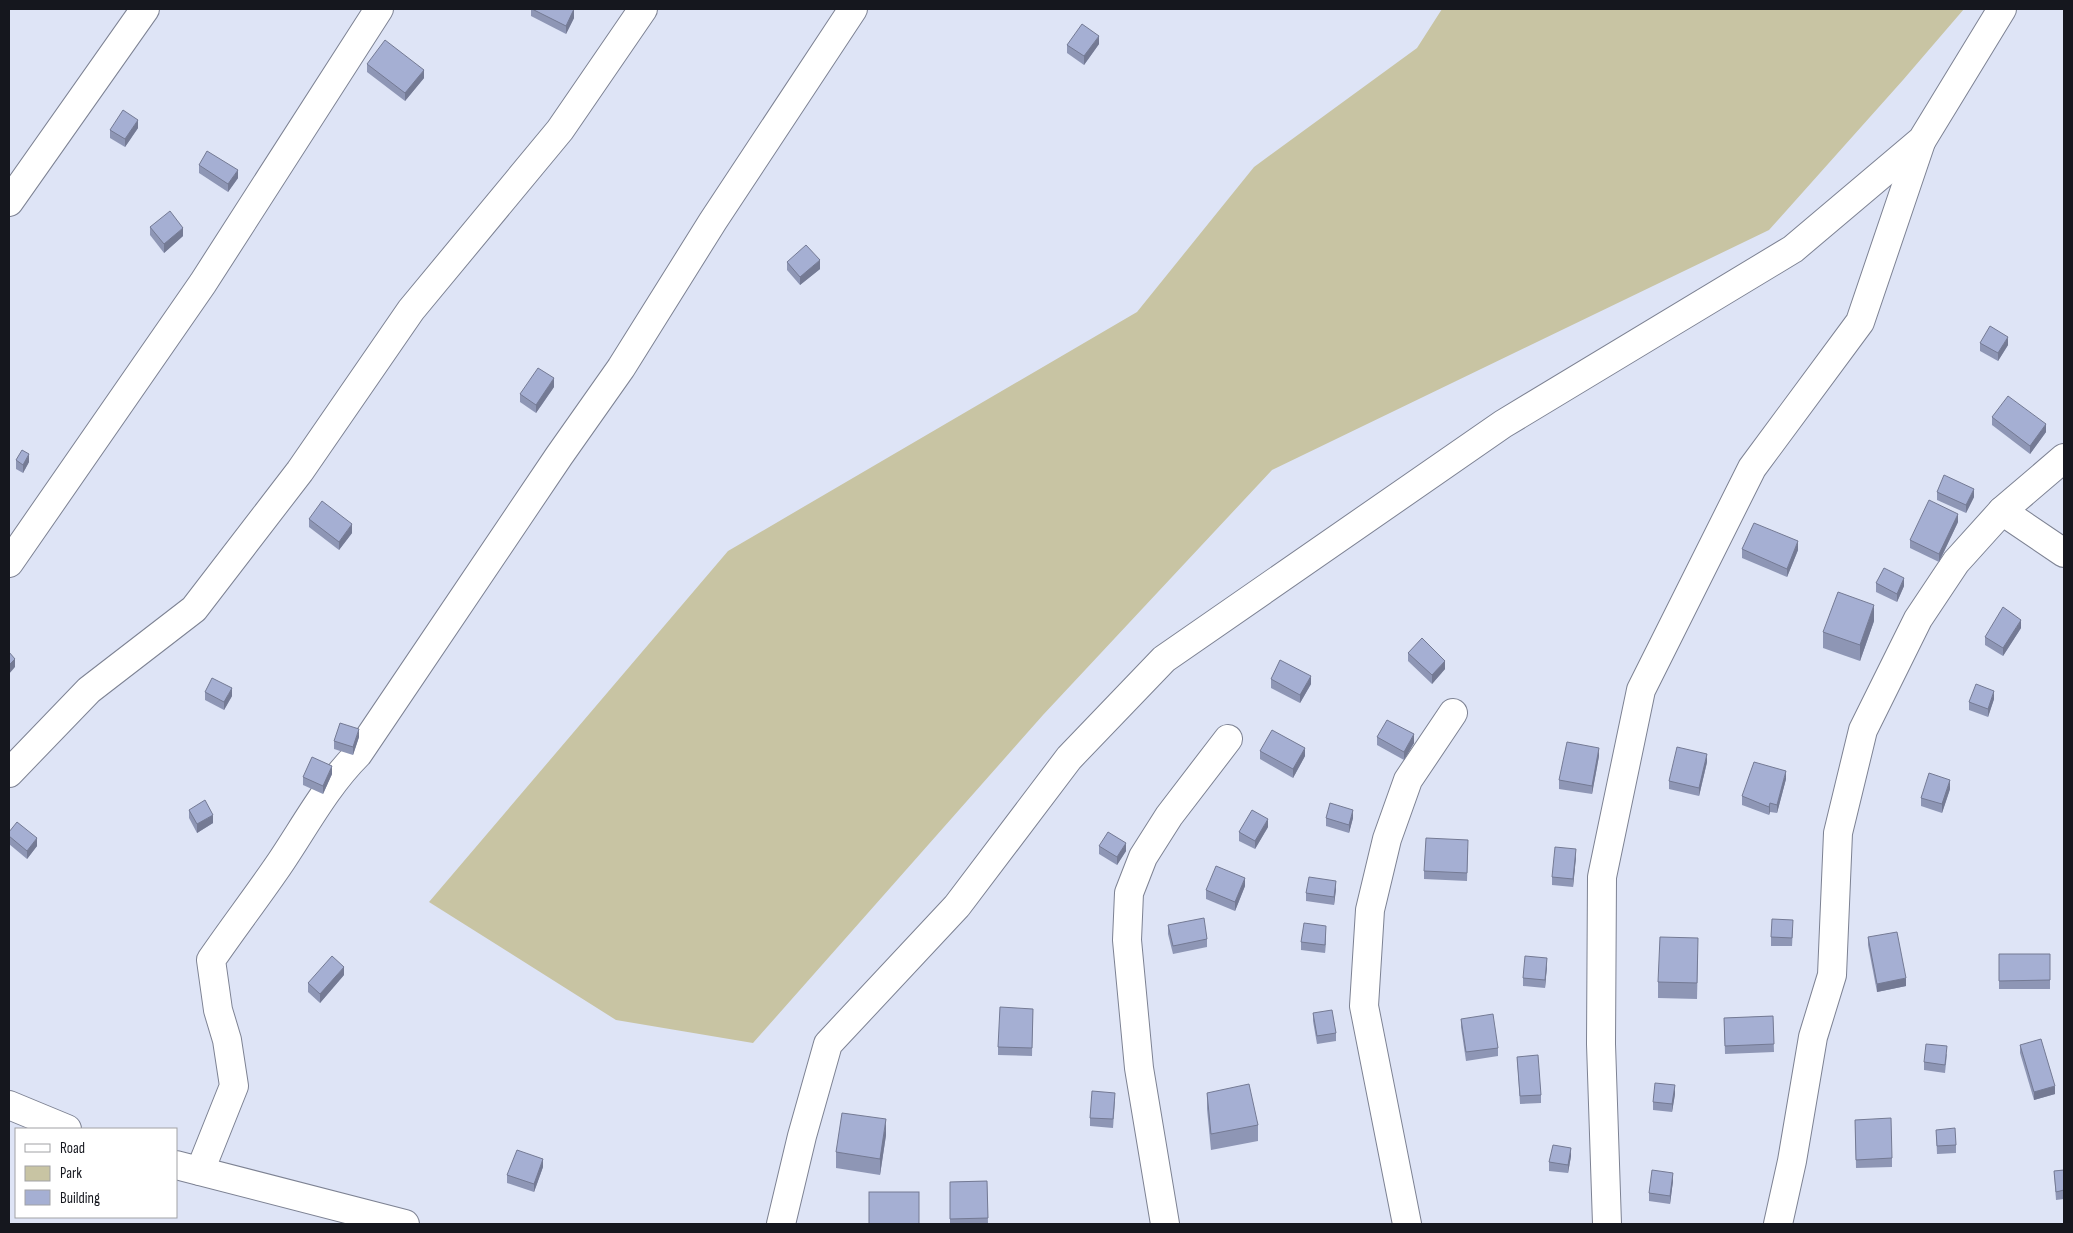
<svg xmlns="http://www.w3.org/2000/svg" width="2073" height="1233" viewBox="0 0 2073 1233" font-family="'Sofia Sans Condensed',sans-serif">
<rect width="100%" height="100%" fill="#dee4f6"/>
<!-- green -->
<path fill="#c8c4a3" d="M1442,9H1964L1903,80L1769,230L1272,470L1043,715L753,1043L616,1020L429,902L728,551L1137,312L1254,167L1417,48Z"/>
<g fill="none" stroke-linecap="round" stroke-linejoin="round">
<defs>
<g id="minor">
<path d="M9,202L145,9"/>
<path d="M2002,511L2064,553"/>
<path d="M9,563L203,283L379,9"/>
<path d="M9,773L89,690L194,609L300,471L411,310L560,130L643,9"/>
<path d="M9,1105L67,1129"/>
<path d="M176,1165L405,1224"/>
<path d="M200,1171L234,1086L227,1040L218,1010L211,960C233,928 256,898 278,866C304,828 325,787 358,754L559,456L621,368L713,221L853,9"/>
<path d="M781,1224L802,1136L828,1044L957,906L1069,758L1164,659L1503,424L1793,249L1922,140L2002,9"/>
<path d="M1165,1224L1139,1068L1127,940L1129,893L1143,857L1169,816L1228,739"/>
<path d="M1407,1224L1364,1006L1370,910L1387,839L1408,780L1453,713"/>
<path d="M1607,1224L1601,1044L1602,877L1641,690L1752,468L1860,322L1921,142"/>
<path d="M1778,1224L1792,1161L1813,1037L1832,975L1838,833L1863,730L1918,619L1956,562L2002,511L2064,458"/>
</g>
</defs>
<!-- minor casing -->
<use href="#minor" stroke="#7d8293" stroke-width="30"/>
<!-- minor -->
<use href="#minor" stroke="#fff" stroke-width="28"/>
</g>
<!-- wall -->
<g fill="#8e96b5">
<path d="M531,9H573L574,18L566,34L531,16Z"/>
<path d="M1099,44L1084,65L1067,53V45Z"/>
<path d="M367,64L424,78L405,101L367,72Z"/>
<path d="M138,128L125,147L110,138V130Z"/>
<path d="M199,165L238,178L228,192L199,173Z"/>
<path d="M150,227L183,236L164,253L150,235Z"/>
<path d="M787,262L820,269L800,285L787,270Z"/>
<path d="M1980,343L2008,345L1998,361L1980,351Z"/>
<path d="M554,387L536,413L520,402V394Z"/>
<path d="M1992,417L2046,432L2030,454L1992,425Z"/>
<path d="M16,460L29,462L23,473L16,469Z"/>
<path d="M1937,492L1974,497L1966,513L1937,500Z"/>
<path d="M309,519L352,533L339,550L309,527Z"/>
<path d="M1958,522L1939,562L1910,548V540Z"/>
<path d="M1742,549L1798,550L1787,577L1742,558Z"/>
<path d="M1876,583L1904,586L1897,602L1876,592Z"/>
<path d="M1874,621L1860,661L1823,648V632Z"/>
<path d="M2021,628L2003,656L1985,645V637Z"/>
<path d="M1408,653L1445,669L1432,684L1408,661Z"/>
<path d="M1271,679L1311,684L1300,703L1271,688Z"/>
<path d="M205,692L232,696L224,710L205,700Z"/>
<path d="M1994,699L1988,717L1969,710V702Z"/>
<path d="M359,737L353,755L334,749V741Z"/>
<path d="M1377,737L1414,743L1404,760L1377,745Z"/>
<path d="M1260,751L1305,756L1293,778L1260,759Z"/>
<path d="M1599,756L1592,794L1559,789V780Z"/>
<path d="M1707,762L1699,796L1669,789V781Z"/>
<path d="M332,774L323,794L303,785V777Z"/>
<path d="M1786,779L1777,813L1770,812L1769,815L1742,805V796Z"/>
<path d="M1950,789L1942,813L1921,806V798Z"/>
<path d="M189,810L213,823L197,833L189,818Z"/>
<path d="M1326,818H1353L1349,833L1326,826Z"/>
<path d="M1268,827L1255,849L1239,841V832Z"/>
<path d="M9,832L37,846L27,859L9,844Z"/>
<path d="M1099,846L1126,851L1117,865L1099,854Z"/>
<path d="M1468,848L1467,881L1424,879V871Z"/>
<path d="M1576,857L1573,887L1552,885V877Z"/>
<path d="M1245,886L1235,911L1206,899V890Z"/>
<path d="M1336,889L1334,905L1306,901V893Z"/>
<path d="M1168,925L1207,939V947L1173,954L1168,934Z"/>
<path d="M1793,928L1792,946H1771V937Z"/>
<path d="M1326,934L1325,953L1301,950V942Z"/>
<path d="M1868,937L1906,986L1877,992L1868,945Z"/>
<path d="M1698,954L1697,999L1658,998V982Z"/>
<rect x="1999" y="954" width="51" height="35"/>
<path d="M1547,966L1545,988L1523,986V978Z"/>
<path d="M344,975L320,1003L308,992V983Z"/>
<path d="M1033,1009L1032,1056L998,1055V1047Z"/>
<path d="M1313,1013L1336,1033V1041L1317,1044L1313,1021Z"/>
<path d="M1773,1016L1774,1052L1725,1054L1724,1018Z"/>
<path d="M1461,1019L1498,1048V1056L1466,1061L1461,1027Z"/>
<path d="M2020,1045L2055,1094L2034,1100L2020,1053Z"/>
<path d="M1947,1054L1945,1073L1924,1070V1062Z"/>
<path d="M1517,1057L1541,1095V1103L1520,1104Z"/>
<path d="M1207,1093L1258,1125V1141L1211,1150L1207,1109Z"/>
<path d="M1675,1094L1672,1112L1653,1110V1102Z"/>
<path d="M1115,1101L1113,1128L1090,1126V1118Z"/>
<path d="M1855,1120L1892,1158V1167L1856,1168Z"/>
<path d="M1936,1130L1956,1145V1153L1937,1154Z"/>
<path d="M886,1135L880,1175L836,1168V1152Z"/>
<path d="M1571,1156L1568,1173L1549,1171V1162Z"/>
<path d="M543,1167L534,1192L507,1183V1175Z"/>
<path d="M2064,1170V1199L2056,1200L2054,1171Z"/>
<path d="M987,1181L988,1224H950V1182Z"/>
<path d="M1673,1181L1670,1204L1649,1201V1193Z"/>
</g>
<!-- shaded-wall -->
<g fill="#747a94">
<path d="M574,9V18L566,34V26Z"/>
<path d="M1099,36V44L1084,65V56Z"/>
<path d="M424,70V78L405,101V93Z"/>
<path d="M138,120V128L125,147V139Z"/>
<path d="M238,170V178L228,192V184Z"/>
<path d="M183,228V236L164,253V244Z"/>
<path d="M820,260V269L800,285V277Z"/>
<path d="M2008,337V345L1998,361V353Z"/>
<path d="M554,378V387L536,413V405Z"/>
<path d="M2046,424V432L2030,454V446Z"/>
<path d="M29,454V462L23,473V465Z"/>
<path d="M1974,489V497L1966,513V505Z"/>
<path d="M1958,514V522L1939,562V554Z"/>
<path d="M352,524V533L339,550V542Z"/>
<path d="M1798,541V550L1787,577V569Z"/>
<path d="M1904,578V586L1897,602V594Z"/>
<path d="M1874,605V621L1860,661V645Z"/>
<path d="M2021,620V628L2003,656V648Z"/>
<path d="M15,659V667L9,674V665Z"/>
<path d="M1445,661V669L1432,684V675Z"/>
<path d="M1311,676V684L1300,703V695Z"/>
<path d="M232,688V696L224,710V702Z"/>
<path d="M1994,691V699L1988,717V709Z"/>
<path d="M359,729V737L353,755V747Z"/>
<path d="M1414,734V743L1404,760V752Z"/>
<path d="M1305,748V756L1293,778V769Z"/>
<path d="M1599,748V756L1592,794V786Z"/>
<path d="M1707,754V762L1699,796V788Z"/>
<path d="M332,766V774L323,794V786Z"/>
<path d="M1786,771V779L1777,813V805Z"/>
<path d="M1950,780V789L1942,813V804Z"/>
<path d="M1770,803V812L1769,815V807Z"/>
<path d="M1353,810V818L1349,833V825Z"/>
<path d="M213,815V823L197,833V824Z"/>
<path d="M1268,819V827L1255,849V841Z"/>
<path d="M37,838V846L27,859V851Z"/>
<path d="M1126,843V851L1117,865V857Z"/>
<path d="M1576,849V857L1573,887V879Z"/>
<path d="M1245,878V886L1235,911V902Z"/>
<path d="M1336,881V889L1334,905V897Z"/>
<path d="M1326,926V934L1325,953V945Z"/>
<path d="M1547,958V966L1545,988V980Z"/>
<path d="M344,967V975L320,1003V994Z"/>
<path d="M1906,978V986L1877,992V984Z"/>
<path d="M1675,1085V1094L1672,1112V1104Z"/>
<path d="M2055,1086V1094L2034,1100V1092Z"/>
<path d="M886,1119V1135L880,1175V1159Z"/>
<path d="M1571,1148V1156L1568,1173V1165Z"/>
<path d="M543,1159V1167L534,1192V1184Z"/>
<path d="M1673,1173V1181L1670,1204V1196Z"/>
</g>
<!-- building -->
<g fill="#a5afd3" stroke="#747a94">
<path d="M532,9H574L566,26Z"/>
<path d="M1082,24L1099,36L1084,56L1067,45Z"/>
<path d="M385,40L424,70L405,93L367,64Z"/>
<path d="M123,110L138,120L125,139L110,130Z"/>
<path d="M207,151L238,170L228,184L199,165Z"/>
<path d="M170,211L183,228L164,244L150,227Z"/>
<path d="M806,245L820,260L800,277L787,262Z"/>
<path d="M1990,326L2008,337L1998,353L1980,343Z"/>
<path d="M538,368L554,378L536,405L520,394Z"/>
<path d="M2008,396L2046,424L2030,446L1992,417Z"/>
<path d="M22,450L29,454L23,465L16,460Z"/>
<path d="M1944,475L1974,489L1966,505L1937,492Z"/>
<path d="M1929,500L1958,514L1939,554L1910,540Z"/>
<path d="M322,501L352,524L339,542L309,519Z"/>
<path d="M1754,523L1798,541L1787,569L1742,549Z"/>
<path d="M1884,568L1904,578L1897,594L1876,583Z"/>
<path d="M1838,592L1874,605L1860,645L1823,632Z"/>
<path d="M2003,607L2021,620L2003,648L1985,637Z"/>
<path d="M1422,638L1445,661L1432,675L1408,653Z"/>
<path d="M9,652L15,659L9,665Z"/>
<path d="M1280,660L1311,676L1300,695L1271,679Z"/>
<path d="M212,678L232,688L224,702L205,692Z"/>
<path d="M1976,684L1994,691L1988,709L1969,702Z"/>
<path d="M1387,720L1414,734L1404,752L1377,737Z"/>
<path d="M340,723L359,729L353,747L334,741Z"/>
<path d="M1272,730L1305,748L1293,769L1260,751Z"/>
<path d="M1567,742L1599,748L1592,786L1559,780Z"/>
<path d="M1677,747L1707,754L1699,788L1669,781Z"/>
<path d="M312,757L332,766L323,786L303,777Z"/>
<path d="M1754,762L1786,771L1777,805L1770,803L1769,807L1742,796Z"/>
<path d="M1929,773L1950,780L1942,804L1921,798Z"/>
<path d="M205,800L213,815L197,824L189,810Z"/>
<path d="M1330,803L1353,810L1349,825L1326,818Z"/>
<path d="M1252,810L1268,819L1255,841L1239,832Z"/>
<path d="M17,822L37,838L27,851L9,836V832Z"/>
<path d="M1108,832L1126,843L1117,857L1099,846Z"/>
<path d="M1426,838L1468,840L1467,873L1424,871Z"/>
<path d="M1555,847L1576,849L1573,879L1552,877Z"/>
<path d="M1216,866L1245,878L1235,902L1206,890Z"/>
<path d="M1309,877L1336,881L1334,897L1306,893Z"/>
<path d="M1204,918L1207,939L1173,946L1168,925Z"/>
<path d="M1772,919L1793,920L1792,938L1771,937Z"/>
<path d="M1304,923L1326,926L1325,945L1301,942Z"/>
<path d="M1897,932L1906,978L1877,984L1868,937Z"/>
<path d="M1660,937L1698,938L1697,983L1658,982Z"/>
<path d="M1999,954H2050V980L1999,981Z"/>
<path d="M332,956L344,967L320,994L308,983Z"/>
<path d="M1525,956L1547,958L1545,980L1523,978Z"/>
<path d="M1000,1007L1033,1009L1032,1048L998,1047Z"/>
<path d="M1332,1010L1336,1033L1317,1036L1313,1013Z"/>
<path d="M1493,1014L1498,1048L1466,1052L1461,1019Z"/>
<path d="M1773,1016L1774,1044L1725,1046L1724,1018Z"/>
<path d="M2041,1039L2055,1086L2034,1092L2020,1045Z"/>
<path d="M1926,1044L1947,1046L1945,1065L1924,1062Z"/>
<path d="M1538,1055L1541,1095L1520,1096L1517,1057Z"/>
<path d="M1655,1083L1675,1085L1672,1104L1653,1102Z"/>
<path d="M1249,1084L1258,1125L1211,1134L1207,1093Z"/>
<path d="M1092,1091L1115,1093L1113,1119L1090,1118Z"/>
<path d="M842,1113L886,1119L880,1159L836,1152Z"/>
<path d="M1891,1118L1892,1158L1856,1160L1855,1120Z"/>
<path d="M1955,1128L1956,1145L1937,1146L1936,1130Z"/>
<path d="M1553,1145L1571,1148L1568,1165L1549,1162Z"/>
<path d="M517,1150L543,1159L534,1184L507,1175Z"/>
<path d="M1652,1170L1673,1173L1670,1196L1649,1193Z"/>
<path d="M2064,1170V1190L2056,1192L2054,1171Z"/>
<path d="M987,1181L988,1218L950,1219V1182Z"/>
<rect x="869" y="1192" width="50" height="32"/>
</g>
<!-- border -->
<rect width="2073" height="1233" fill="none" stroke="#15171e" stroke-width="20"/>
<!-- legend -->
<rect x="15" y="1128" width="162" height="90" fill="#ffffff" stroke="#a1a2a5"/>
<rect x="25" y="1144" width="25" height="8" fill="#ffffff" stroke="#a1a2a5"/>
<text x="60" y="1153" font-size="15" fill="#15171e">Road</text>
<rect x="25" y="1166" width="25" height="15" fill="#c8c4a3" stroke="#a1a2a5"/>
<text x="60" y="1178" font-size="15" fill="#15171e">Park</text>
<rect x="25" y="1190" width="25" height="15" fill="#a5afd3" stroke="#a1a2a5"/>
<text x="60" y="1203" font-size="15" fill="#15171e">Building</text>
</svg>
